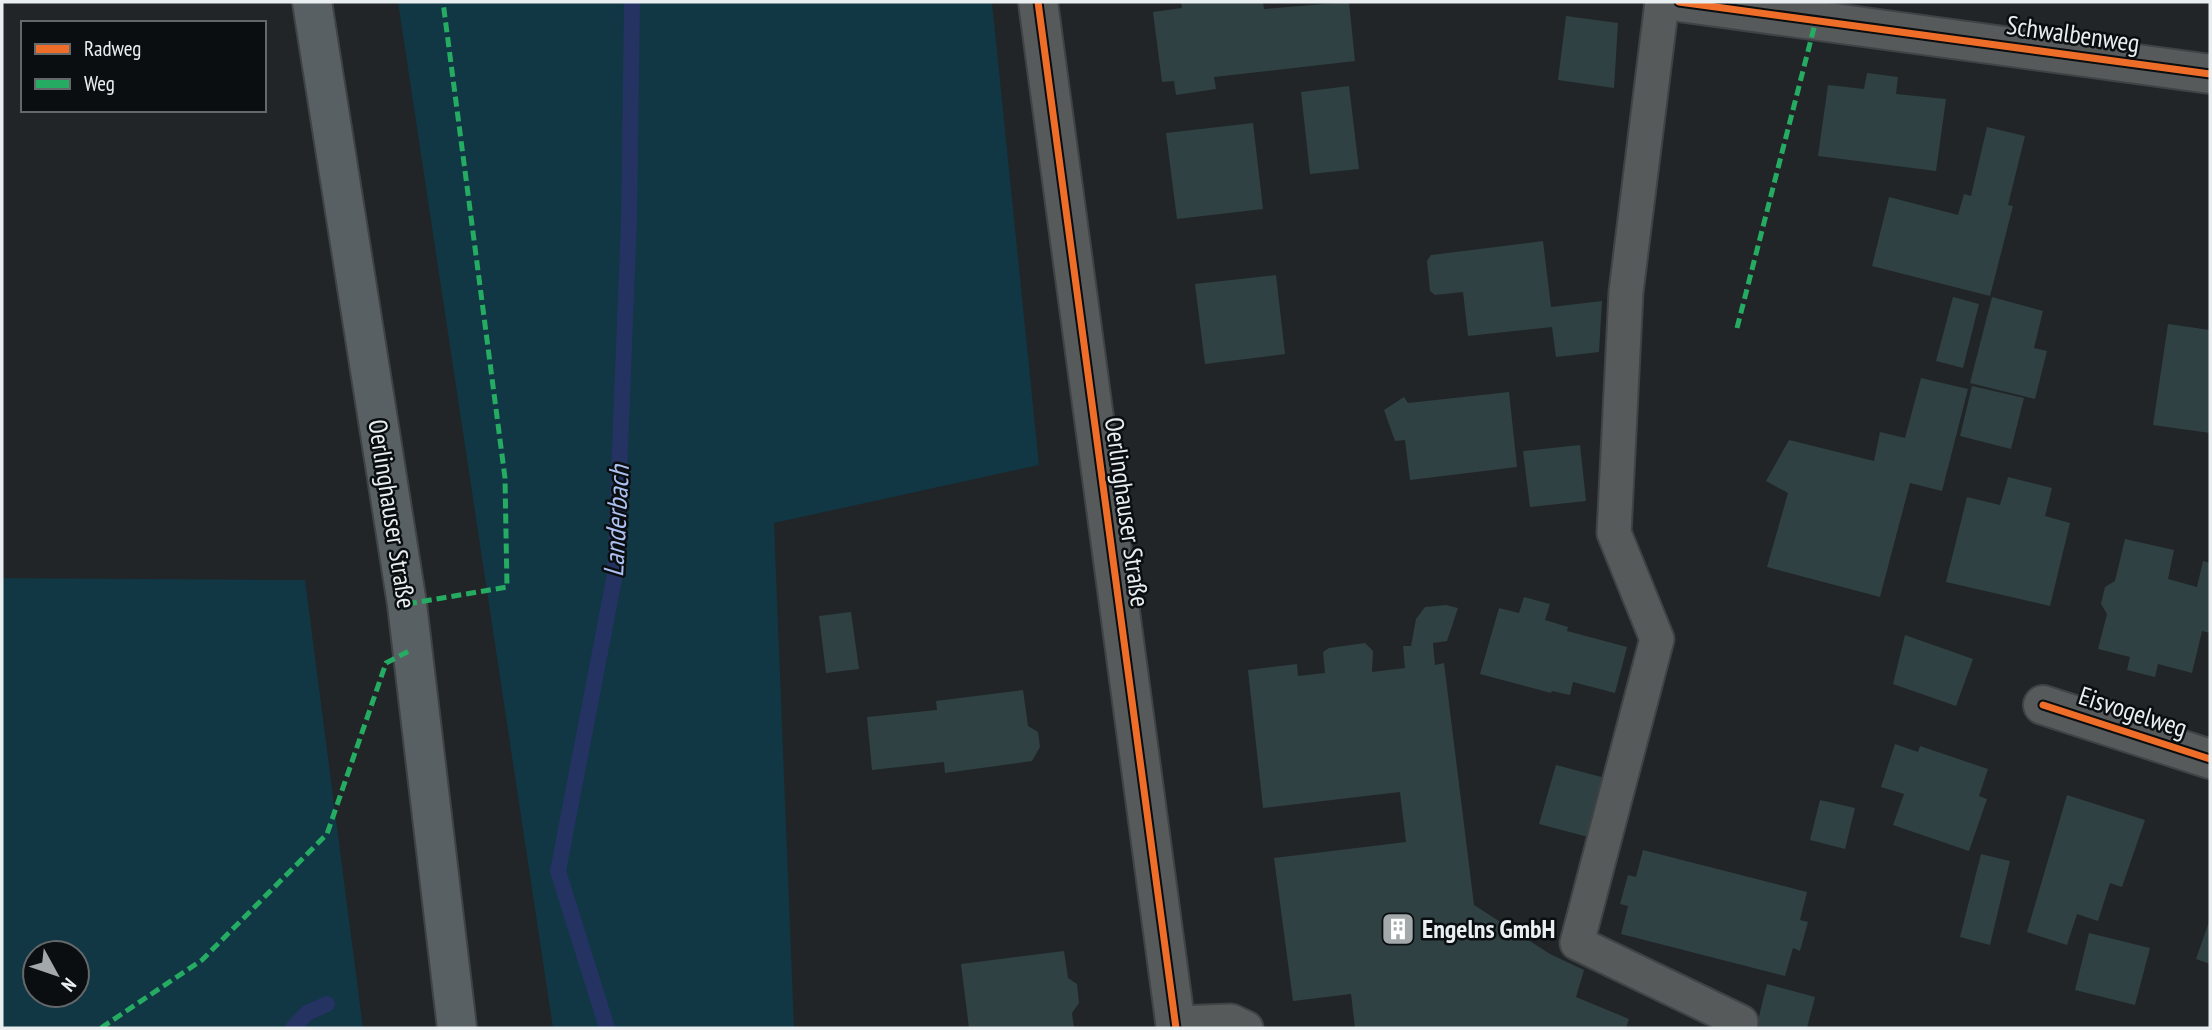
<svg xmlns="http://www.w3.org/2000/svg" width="2212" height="1030" viewBox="0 0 2212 1030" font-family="'PT Sans Narrow',sans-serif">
<rect width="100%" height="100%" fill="#212527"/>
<!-- green -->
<g fill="#113644" fill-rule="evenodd">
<path d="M398,2H992L1039,465L774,523L794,1028H553Z"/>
<path d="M2,578L305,580L363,1028H2ZM35,953H77V995H35Z"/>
</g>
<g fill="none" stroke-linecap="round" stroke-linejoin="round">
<!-- stream -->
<g stroke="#243362" stroke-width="16">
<path d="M293,1028L307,1013L327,1004"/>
<path d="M607,1028L558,871L615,574L629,220L632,2"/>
</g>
</g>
<!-- building -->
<g fill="#2f4143">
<path d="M1181,2H1263L1264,9L1349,2L1355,61L1214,77L1216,89L1176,95L1174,81L1162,82L1153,12L1182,8Z"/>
<path d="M1566,16L1618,23L1614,88L1558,80Z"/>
<path d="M1867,73L1898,77L1896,94L1946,99L1936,171L1818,156L1828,85L1864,89Z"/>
<path d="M1349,86L1359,169L1310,174L1301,92Z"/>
<path d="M1253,123L1263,209L1177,219L1166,133Z"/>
<path d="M1987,127L2025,136L2008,205L2013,206L1990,296L1872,266L1889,197L1958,215L1964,194L1971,196Z"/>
<path d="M1543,241L1551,307L1602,301L1599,352L1556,357L1552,327L1468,336L1463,292L1435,295L1430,291L1427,261L1431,255Z"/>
<path d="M1276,275L1285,354L1205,364L1195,284Z"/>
<path d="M1953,297L1979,304L1963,368L1936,361Z"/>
<path d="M1992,297L2043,311L2034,348L2047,351L2035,399L1970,383Z"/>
<path d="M2168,324L2210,330V433L2153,425Z"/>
<path d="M1921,378L1968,389L1942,491L1910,483L1880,597L1767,567L1788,493L1766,481L1789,440L1874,461L1880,432L1905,438Z"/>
<path d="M1972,386L2024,398L2011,449L1960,436Z"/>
<path d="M1509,392L1517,467L1410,480L1405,440L1395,441L1384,410L1404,397L1408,403Z"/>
<path d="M1580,445L1586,501L1530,507L1523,451Z"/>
<path d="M2008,477L2052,488L2045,516L2070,523L2050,606L1946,582L1967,497L2000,505Z"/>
<path d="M2125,539L2174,550L2168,579L2197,587L2203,561L2210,563V633L2202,631L2192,673L2158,664L2155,677L2127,670L2130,657L2098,649L2107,614L2101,604L2105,587L2115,581Z"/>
<path d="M1524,597L1550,604L1545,620L1568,627L1567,631L1627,647L1615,693L1573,682L1570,695L1552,691L1551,693L1480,674L1499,608L1519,613Z"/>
<path d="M1446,605L1458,608L1447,641L1433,643L1435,665L1444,663L1474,905L1550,954L1584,970L1576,997L1629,1019L1626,1028H1355L1351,994L1293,1001L1274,858L1406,842L1400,792L1263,808L1248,670L1297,664L1298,676L1325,673L1323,652L1329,648L1365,643L1373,651L1372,672L1405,668L1403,646H1411L1416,619L1425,607Z"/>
<path d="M851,612L859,669L826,673L819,616Z"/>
<path d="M1905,635L1973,659L1956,706L1893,684Z"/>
<path d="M1023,690L1028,726L1038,732L1040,747L1032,761L945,773L944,762L872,770L867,717L937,710L936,701Z"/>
<path d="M1895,744L1918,752L1920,746L1988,769L1979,796L1987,799L1969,851L1893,825L1904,794L1881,787Z"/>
<path d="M1556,765L1609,779L1592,838L1539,824Z"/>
<path d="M2067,795L2145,820L2122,887L2110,883L2098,921L2077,914L2067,945L2027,932Z"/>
<path d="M1820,800L1855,808L1845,849L1810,840Z"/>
<path d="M1643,850L1807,892L1800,920L1808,922L1800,951L1793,948L1785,976L1621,934L1628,906L1620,904L1628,875L1636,877Z"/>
<path d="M1981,854L2010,861L1990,945L1960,937Z"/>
<path d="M2210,919V964L2196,959Z"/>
<path d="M2089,933L2150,948L2135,1005L2075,990Z"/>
<path d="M1064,951L1068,978L1077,984L1079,1003L1072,1013L1074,1028H969L961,964Z"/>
<path d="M1767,984L1815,997L1807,1028H1756Z"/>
</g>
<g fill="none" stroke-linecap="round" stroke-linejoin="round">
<defs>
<g id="lane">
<path d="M1662,2L1626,292L1614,533L1657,639L1577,943L1741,1022"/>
<path d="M1176,1023L1231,1021L1246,1028"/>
</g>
<g id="street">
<path d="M1038,2L1176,1028"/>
<path d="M1679,2L2210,74"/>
<path d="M2043,705L2210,759"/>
</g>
<path id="secondary" d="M312,2L407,604L457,1028"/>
</defs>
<!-- lane casing -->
<use href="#lane" stroke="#3f4345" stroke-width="37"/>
<!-- street casing -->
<use href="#street" stroke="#3f4345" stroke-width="42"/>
<!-- secondary casing -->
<use href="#secondary" stroke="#3f4345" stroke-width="42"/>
<!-- lane -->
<use href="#lane" stroke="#575a5b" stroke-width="33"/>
<!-- street -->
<use href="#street" stroke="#575a5b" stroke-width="38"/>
<!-- secondary -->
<use href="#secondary" stroke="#596064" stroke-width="38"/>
<!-- quiet -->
<g stroke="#26ab63" stroke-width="5" stroke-dasharray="10 5" stroke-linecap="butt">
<path d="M1737,328L1816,20"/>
<path d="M407,604L507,587L505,478L443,2"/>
<path d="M101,1028L202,960L327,834L386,663L411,650"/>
</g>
<defs>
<g id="cycleway">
<path d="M1038,2L1176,1028"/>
<path d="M1679,2L2210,74"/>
<path d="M2043,705L2210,759"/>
</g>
</defs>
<!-- cycleway casing -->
<use href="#cycleway" stroke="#0b0e10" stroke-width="11"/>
<!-- cycleway -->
<use href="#cycleway" stroke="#ee6e29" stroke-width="7"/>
</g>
<!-- icons -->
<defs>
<symbol id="building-square" viewBox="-11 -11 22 22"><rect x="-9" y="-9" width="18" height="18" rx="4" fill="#a3a8aa" stroke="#0b0e10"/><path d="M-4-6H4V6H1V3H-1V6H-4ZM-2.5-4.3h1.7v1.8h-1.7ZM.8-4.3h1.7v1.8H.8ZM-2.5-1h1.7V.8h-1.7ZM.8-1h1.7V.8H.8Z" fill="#fff"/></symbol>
</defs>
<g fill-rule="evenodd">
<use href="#building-square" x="1379" y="910" width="38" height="38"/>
</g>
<g text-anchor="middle" stroke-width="5" stroke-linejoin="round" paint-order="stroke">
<!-- street labels -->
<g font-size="26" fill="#e9eff1" stroke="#0b0e10">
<text transform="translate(2073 34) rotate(8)" y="9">Schwalbenweg</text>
<text transform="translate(1127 512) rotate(82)" y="9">Oerlinghauser Straße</text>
<text transform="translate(392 514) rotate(81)" y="9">Oerlinghauser Straße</text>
<text transform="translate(2133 712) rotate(18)" y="9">Eisvogelweg</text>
</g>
<!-- poi labels -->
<g font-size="26" font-weight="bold" fill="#e9eff1" stroke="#0b0e10" text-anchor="start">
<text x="1422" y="938">Engelns GmbH</text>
</g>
<!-- water labels -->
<g font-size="28" font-style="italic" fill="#adc0f2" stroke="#0b0e10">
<text transform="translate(616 521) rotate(-87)" y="10">Landerbach</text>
</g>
</g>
<!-- border -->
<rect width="2212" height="1030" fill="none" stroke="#e9eff1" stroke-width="7"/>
<!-- legend -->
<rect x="21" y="21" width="245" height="91" fill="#0b0e10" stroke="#64686a" stroke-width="2"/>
<rect x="35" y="44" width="35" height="10" fill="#ee6e29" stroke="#64686a" stroke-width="2"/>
<text x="84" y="56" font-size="21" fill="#e9eff1">Radweg</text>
<rect x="35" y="79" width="35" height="10" fill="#26ab63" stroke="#64686a" stroke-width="2"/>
<text x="84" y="91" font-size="21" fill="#e9eff1">Weg</text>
<!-- north arrow -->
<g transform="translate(56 974) rotate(130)"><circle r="33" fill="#0b0e10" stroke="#64686a" stroke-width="2"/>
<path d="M0-5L12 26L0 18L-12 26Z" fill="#a3a8aa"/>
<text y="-10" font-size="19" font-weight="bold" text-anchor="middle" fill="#e9eff1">N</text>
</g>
</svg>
